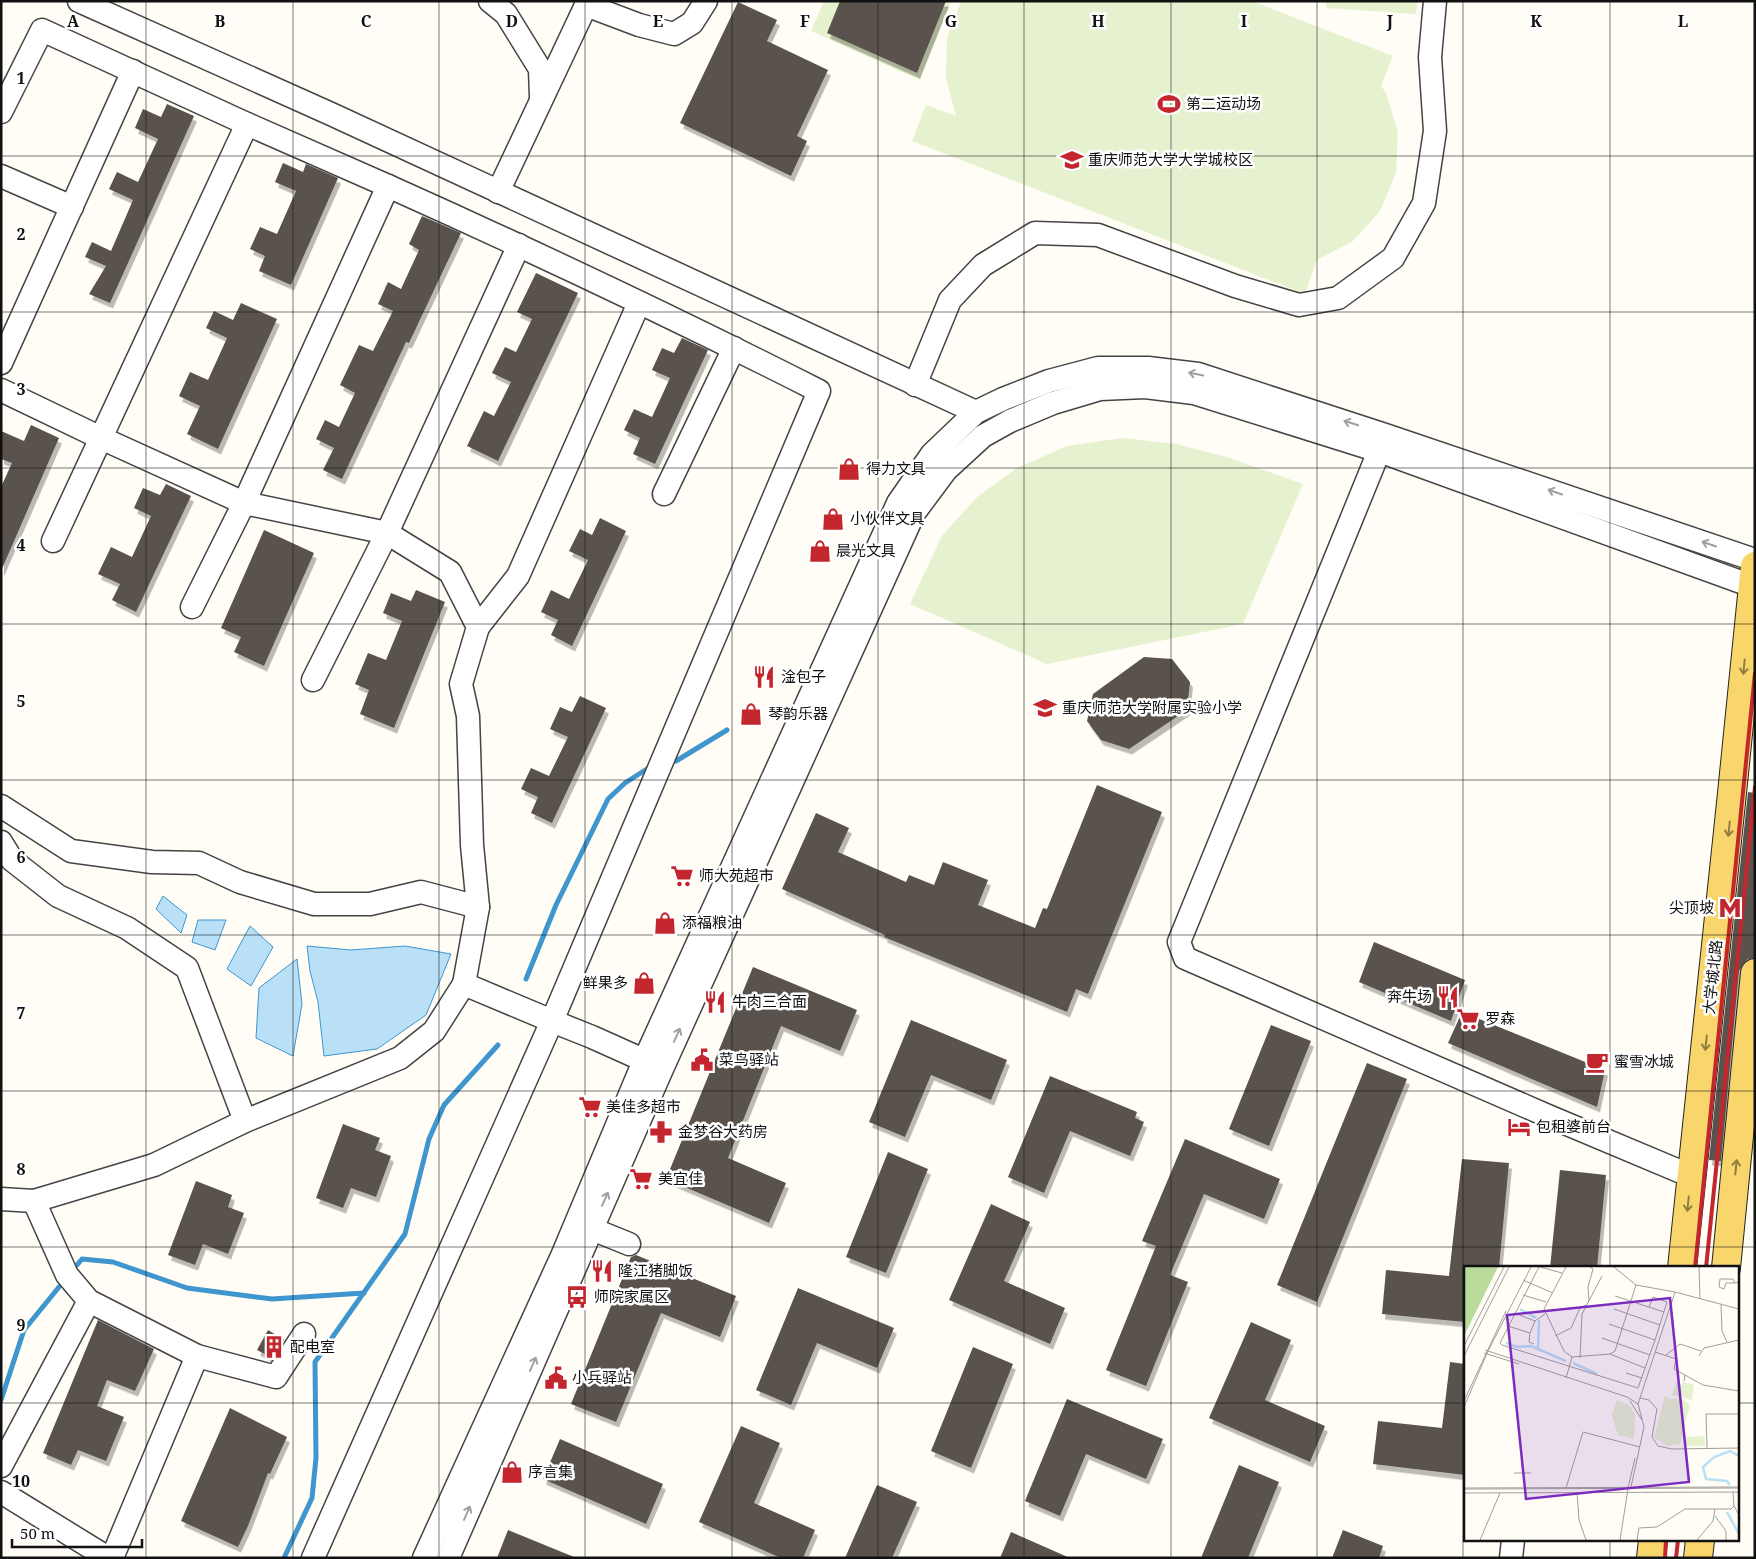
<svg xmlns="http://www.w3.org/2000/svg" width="1756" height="1559" viewBox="0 0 1756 1559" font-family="'Noto Serif','Noto Sans SC',serif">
<defs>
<filter id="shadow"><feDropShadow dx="3" dy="5.5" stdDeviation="0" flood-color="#0004"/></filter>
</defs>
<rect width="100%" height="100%" fill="#fffdf5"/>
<!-- pitch -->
<g fill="#e6f2cf">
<path d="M824,1H951L920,80L811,31Z"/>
<path d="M961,1H1252L1393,56L1381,86L1386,93L1398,132L1396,173L1380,211L1353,241L1317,260L1305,294L912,141L926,105L956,116L946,78L947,38Z"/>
<path d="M1326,1H1418L1416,14L1326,8Z"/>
<path d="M1123,438L1176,444L1227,457L1303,484L1243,624L1047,664L910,604L942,536L977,497L1017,468L1067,446Z"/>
</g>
<!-- water -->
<g fill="#b9e0f7" stroke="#3f96cf">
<path d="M163,896L187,915L181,933L156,909Z"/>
<path d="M198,920H226L215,950L192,942Z"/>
<path d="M250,926L273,947L251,986L227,969Z"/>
<path d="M307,946L351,950L405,946L451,954L426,1015L377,1049L324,1056L318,1002L310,971Z"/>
<path d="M297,959L302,1004L293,1056L256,1038L259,988Z"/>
</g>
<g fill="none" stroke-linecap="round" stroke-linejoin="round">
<!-- stream -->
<g stroke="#3f96cf" stroke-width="5">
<path d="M676,761L727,730"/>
<path d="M526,979L556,905L608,799L625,783L650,767"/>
<path d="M77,1265L82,1259L113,1262L187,1288L272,1299L364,1293"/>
<path d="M1,1400L24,1330L59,1287"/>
<path d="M284,1558L312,1498L316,1458L315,1362L405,1234L429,1139L444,1105L498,1045"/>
</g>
</g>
<!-- building -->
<g fill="#5a524d" filter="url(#shadow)">
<path d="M840,1H946L917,73L827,33Z"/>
<path d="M738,2L777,20L767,41L828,70L797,136L807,141L791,176L680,123Z"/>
<path d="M167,104L194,116L110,303L89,294L106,266L85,257L92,242L111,251L133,200L109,189L117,172L138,182L158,139L135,128L143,109L161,117Z"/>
<path d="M283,163L303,172L306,164L338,178L291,285L259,271L265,256L250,249L260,227L277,234L296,191L275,182Z"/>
<path d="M422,216L461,233L409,343L406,342L342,479L323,470L334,448L316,439L325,420L339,427L355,393L340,385L359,345L373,351L393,311L378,304L388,282L401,289L419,250L409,244Z"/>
<path d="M536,273L578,293L498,461L467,446L484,411L494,416L511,382L492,373L505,347L516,352L532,319L517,312Z"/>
<path d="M241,303L277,319L218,449L187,434L200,406L179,396L190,372L208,380L227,338L206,328L214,311L233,320Z"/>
<path d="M682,338L708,350L655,464L633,454L640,438L624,430L634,409L652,417L670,378L652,370L662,348L674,353Z"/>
<path d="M31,425L59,438L1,571V487L12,463L1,459V431L24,441Z"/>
<path d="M166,484L191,496L136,612L112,600L120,584L98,574L111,547L132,557L151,516L134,508L143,488L160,495Z"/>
<path d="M600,518L626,531L572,646L551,635L558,620L541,612L551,590L569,599L588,560L569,551L580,529L592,535Z"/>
<path d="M264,530L314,553L264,666L234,652L241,637L221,628Z"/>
<path d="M416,590L445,602L394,728L360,714L369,690L355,684L368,653L386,660L402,621L383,613L391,593L411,601Z"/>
<path d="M1144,657L1172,659L1190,682L1187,710L1129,749L1101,740L1087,721L1093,694Z"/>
<path d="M580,696L606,708L552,823L531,813L538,797L521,789L531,768L549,776L568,737L550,729L560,707L572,712Z"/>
<path d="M1097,785L1162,812L1088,994L1076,989L1067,1012L884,937L885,935L782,889L816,813L849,828L838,852L906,882L909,875L934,885L943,862L988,880L978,905L1035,928L1043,908L1047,909Z"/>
<path d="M1748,792L1755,793V958L1748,959L1743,964L1739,971L1721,1161L1709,1160Z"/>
<path d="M1374,942L1465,980L1451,1021L1359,982Z"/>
<path d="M753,967L857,1010L840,1051L781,1026L728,1158L786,1183L769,1223L666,1179Z"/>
<path d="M1462,1012L1605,1070L1597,1107L1448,1043Z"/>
<path d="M911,1020L1007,1060L991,1100L931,1075L905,1137L869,1122Z"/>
<path d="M1271,1025L1311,1041L1269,1146L1229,1129Z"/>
<path d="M1367,1063L1407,1079L1317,1302L1277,1285Z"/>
<path d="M1050,1076L1137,1112L1135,1118L1144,1122L1130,1156L1070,1131L1044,1193L1008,1177Z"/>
<path d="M343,1124L380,1138L375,1150L391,1156L376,1197L351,1188L343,1208L316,1198Z"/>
<path d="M1185,1139L1280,1179L1264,1219L1204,1194L1170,1275L1188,1282L1146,1386L1106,1370L1156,1246L1142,1241Z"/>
<path d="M888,1152L928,1169L886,1273L846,1257Z"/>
<path d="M1462,1159L1509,1163L1499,1268H1465V1322L1382,1314L1386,1270L1449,1276Z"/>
<path d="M1560,1170L1606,1175L1597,1268H1550Z"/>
<path d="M196,1181L232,1195L228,1207L244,1213L228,1254L203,1244L195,1265L168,1255Z"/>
<path d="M991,1204L1030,1222L1004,1281L1065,1308L1050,1344L949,1300Z"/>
<path d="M636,1255L736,1296L720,1337L661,1313L616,1422L571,1404L631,1257Z"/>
<path d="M798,1288L894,1328L877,1368L817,1343L791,1405L756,1390Z"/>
<path d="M98,1320L154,1349L135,1391L107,1380L97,1406L124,1417L106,1461L78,1450L71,1465L43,1453Z"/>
<path d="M1251,1322L1291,1340L1265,1400L1325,1426L1310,1462L1209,1418Z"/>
<path d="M268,1330L284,1340L272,1358L257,1350Z"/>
<path d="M973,1347L1013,1364L971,1468L931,1451Z"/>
<path d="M1450,1362L1465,1364V1475L1373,1464L1378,1421L1442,1428Z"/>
<path d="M1067,1399L1163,1439L1146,1479L1086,1454L1060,1516L1025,1501Z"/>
<path d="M230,1408L287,1437L270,1474L268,1473L248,1526L238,1547L181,1521Z"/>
<path d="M741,1426L780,1443L754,1503L815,1530L803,1558H781L699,1522Z"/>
<path d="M560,1439L663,1484L646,1524L543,1479Z"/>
<path d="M1239,1465L1279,1482L1248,1558H1201Z"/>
<path d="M877,1485L917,1502L892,1558H845Z"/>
<path d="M508,1530L574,1557V1558H497Z"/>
<path d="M1343,1530L1383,1546L1379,1558H1332Z"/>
<path d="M1011,1532L1070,1558H1000Z"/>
</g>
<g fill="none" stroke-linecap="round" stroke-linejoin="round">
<defs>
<g id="minor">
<path d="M79,1L331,114L976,412"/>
<path d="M490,1L506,14L540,69L541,97"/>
<path d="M586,5L639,25L674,34L692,23L706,1"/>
<path d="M1,112L42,30L247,124L388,186L244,503L192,607"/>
<path d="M1,176L72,207"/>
<path d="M498,192L588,1"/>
<path d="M1,363L133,71"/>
<path d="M915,385L950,300L983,265L1035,233L1098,235L1235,286L1299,305L1338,298L1393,258L1424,203L1435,131L1430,57L1435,1"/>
<path d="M1,390L101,438L244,503L387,533L450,572L478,627L461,684L468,716L472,845L478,907L464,984L552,1021L592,1037L659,1067"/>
<path d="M1384,439L1179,942L1185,958L1548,1116L1691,1176"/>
<path d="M664,494L734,348"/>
<path d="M53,541L247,124"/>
<path d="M478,627L518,576L639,303"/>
<path d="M313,680L387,533L519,245"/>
<path d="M1,806L71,851L152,862L199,863L240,882L314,904H370L421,892L478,907"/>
<path d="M1,842L12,860L58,896L127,928L187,968L245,1121"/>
<path d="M1,1199L34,1201L154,1165L245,1121L400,1058L434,1031L464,984"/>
<path d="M34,1201L67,1275L89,1301L197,1356L276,1377L304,1334"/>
<path d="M592,1229L629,1244"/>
<path d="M1,1466L89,1301"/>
<path d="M1,1492L108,1558"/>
<path d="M112,1558L197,1356"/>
<path d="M313,1558L552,1021L819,391C677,319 533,251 388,186"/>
<path d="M424,1558L562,1256L644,1061L898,503L932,454L976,412L1003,399L1049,381L1098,368H1148L1198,374L1385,435L1755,560"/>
<path d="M448,1558L662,1069L914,513L946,470L983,436L1010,421L1053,403L1100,389L1145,387L1194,393L1379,451L1752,586"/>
<path d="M1511,1558L1513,1540"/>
</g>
<g id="major">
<path d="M1682,1268L1731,803L1755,566"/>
<path d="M1726,1268L1755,973"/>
<path d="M1651,1558L1653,1540"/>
<path d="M1698,1558L1700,1540"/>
</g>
</defs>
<!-- minor casing -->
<use href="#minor" stroke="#444" stroke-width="25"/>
<!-- major casing -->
<use href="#major" stroke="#222" stroke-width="30"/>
<!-- minor -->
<use href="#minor" stroke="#fff" stroke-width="22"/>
<!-- major -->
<use href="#major" stroke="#f9d66b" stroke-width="28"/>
<!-- rail -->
<g stroke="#c4262e" stroke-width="4">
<path d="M1695,1268L1755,673"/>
<path d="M1706,1268L1755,787"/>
<path d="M1665,1558L1666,1540"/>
<path d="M1676,1558L1678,1540"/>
</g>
</g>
<!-- one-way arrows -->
<defs><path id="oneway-shaft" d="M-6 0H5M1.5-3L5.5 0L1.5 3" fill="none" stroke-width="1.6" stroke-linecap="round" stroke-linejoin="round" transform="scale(1.25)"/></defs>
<g stroke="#a0a0a0">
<use href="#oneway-shaft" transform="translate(1196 374) rotate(-169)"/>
<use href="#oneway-shaft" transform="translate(1351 423) rotate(-162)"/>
<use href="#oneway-shaft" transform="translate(1555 492) rotate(-161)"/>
<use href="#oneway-shaft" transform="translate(1709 544) rotate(-161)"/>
<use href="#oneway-shaft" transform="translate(677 1035) rotate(-66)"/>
<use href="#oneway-shaft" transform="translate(605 1199) rotate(-66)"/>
<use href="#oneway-shaft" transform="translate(533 1364) rotate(-66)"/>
<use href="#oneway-shaft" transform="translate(467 1513) rotate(-66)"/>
</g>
<g stroke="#917d42">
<use href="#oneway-shaft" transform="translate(1744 667) rotate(95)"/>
<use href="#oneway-shaft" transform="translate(1729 829) rotate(96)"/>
<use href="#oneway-shaft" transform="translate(1706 1043) rotate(96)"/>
<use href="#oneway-shaft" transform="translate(1736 1167) rotate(-84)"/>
<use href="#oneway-shaft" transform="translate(1688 1204) rotate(96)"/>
</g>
<!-- grid -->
<path fill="none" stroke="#111" stroke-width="1" stroke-opacity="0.55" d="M146,1V1558M293,1V1558M439,1V1558M585,1V1558M732,1V1558M878,1V1558M1024,1V1558M1171,1V1558M1317,1V1558M1463,1V1558M1610,1V1268M1,156H1755M1,312H1755M1,468H1755M1,624H1755M1,780H1755M1,935H1755M1,1091H1755M1,1247H1755M1,1403H1465M1737,1403H1755M1610,1540V1558"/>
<!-- icons -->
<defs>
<symbol id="stadium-bare" viewBox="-9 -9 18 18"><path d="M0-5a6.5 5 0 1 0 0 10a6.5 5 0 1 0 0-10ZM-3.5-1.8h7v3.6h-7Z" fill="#c4262e" stroke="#fff" stroke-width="2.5" paint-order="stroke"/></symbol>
<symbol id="university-bare" viewBox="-9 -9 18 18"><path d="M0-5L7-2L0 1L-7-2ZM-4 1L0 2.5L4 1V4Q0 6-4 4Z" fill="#c4262e" stroke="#fff" stroke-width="2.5" paint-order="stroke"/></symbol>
<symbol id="shop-bare" viewBox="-9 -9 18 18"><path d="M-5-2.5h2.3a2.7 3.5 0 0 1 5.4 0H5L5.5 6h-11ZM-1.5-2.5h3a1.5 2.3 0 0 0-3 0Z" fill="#c4262e" stroke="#fff" stroke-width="2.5" paint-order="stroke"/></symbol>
<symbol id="restaurant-bare" viewBox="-9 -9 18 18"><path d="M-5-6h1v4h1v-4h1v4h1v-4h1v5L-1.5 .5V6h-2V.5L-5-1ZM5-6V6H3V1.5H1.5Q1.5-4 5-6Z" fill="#c4262e" stroke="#fff" stroke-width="2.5" paint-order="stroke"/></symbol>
<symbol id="school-bare" viewBox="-9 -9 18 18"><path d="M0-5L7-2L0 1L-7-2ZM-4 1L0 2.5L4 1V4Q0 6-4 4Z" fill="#c4262e" stroke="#fff" stroke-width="2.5" paint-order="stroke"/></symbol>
<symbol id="supermarket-bare" viewBox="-9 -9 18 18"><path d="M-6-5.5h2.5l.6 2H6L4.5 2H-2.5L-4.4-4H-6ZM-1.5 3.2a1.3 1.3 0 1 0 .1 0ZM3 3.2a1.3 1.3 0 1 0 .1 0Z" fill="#c4262e" stroke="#fff" stroke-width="2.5" paint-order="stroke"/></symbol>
<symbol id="metro-bare" viewBox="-9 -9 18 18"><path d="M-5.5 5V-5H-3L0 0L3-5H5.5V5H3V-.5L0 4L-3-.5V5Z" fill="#c4262e" stroke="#fff" stroke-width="2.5" paint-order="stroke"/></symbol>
<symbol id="civic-bare" viewBox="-9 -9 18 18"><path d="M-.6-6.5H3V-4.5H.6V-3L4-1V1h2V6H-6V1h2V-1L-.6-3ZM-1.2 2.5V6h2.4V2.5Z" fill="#c4262e" stroke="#fff" stroke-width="2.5" paint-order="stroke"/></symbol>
<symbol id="cafe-bare" viewBox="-9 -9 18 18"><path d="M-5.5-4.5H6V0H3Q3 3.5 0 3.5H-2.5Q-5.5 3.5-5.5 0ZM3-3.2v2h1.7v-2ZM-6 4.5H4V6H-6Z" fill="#c4262e" stroke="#fff" stroke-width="2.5" paint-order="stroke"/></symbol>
<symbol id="hotel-bare" viewBox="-9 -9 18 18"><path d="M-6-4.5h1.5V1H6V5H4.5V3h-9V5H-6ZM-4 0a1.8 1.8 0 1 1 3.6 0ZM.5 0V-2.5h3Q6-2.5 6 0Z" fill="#c4262e" stroke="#fff" stroke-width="2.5" paint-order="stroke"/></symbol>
<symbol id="pharmacy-bare" viewBox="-9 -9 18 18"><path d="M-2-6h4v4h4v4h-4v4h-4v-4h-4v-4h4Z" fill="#c4262e" stroke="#fff" stroke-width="2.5" paint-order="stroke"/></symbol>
<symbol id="bus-bare" viewBox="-9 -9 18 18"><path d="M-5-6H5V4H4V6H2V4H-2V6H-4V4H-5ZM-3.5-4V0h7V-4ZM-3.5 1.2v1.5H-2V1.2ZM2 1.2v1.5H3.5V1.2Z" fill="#c4262e" stroke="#fff" stroke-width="2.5" paint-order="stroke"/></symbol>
<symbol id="building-bare" viewBox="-9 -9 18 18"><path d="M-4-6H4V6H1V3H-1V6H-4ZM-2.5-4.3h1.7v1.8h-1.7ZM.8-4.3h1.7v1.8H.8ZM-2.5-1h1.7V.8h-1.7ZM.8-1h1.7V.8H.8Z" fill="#c4262e" stroke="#fff" stroke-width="2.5" paint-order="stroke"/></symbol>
</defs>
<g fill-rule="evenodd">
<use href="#stadium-bare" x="1153" y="88" width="32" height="32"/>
<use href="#university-bare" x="1056" y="144" width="32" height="32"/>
<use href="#shop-bare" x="833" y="453" width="32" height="32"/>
<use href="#shop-bare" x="817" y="503" width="32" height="32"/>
<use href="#shop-bare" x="804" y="535" width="32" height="32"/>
<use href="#restaurant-bare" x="748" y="661" width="32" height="32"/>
<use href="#school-bare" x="1029" y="692" width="32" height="32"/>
<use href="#shop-bare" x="735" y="698" width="32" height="32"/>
<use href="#supermarket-bare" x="666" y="860" width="32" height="32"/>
<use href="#metro-bare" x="1714" y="892" width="32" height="32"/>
<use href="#shop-bare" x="649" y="907" width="32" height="32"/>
<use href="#shop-bare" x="628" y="967" width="32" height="32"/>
<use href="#restaurant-bare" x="1432" y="981" width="32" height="32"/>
<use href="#restaurant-bare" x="699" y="986" width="32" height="32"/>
<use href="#supermarket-bare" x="1452" y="1003" width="32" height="32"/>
<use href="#civic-bare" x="686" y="1044" width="32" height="32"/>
<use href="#cafe-bare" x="1581" y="1046" width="32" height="32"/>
<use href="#supermarket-bare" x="574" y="1091" width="32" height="32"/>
<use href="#hotel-bare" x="1503" y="1111" width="32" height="32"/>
<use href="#pharmacy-bare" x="645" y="1116" width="32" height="32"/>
<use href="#supermarket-bare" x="625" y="1163" width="32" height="32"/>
<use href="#restaurant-bare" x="586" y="1255" width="32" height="32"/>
<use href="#bus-bare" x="561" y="1281" width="32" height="32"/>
<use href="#building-bare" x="258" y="1331" width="32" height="32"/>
<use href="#civic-bare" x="540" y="1362" width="32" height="32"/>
<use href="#shop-bare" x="496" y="1456" width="32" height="32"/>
</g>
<g text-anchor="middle" stroke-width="5" stroke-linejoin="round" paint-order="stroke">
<!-- poi labels -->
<g font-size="15" fill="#111" stroke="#fff" text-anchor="start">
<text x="1186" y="109">第二运动场</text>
<text x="1088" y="165">重庆师范大学大学城校区</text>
<text x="866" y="474">得力文具</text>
<text x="850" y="524">小伙伴文具</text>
<text x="836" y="556">晨光文具</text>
<text x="781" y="682">淦包子</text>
<text x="1062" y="713">重庆师范大学附属实验小学</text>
<text x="768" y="719">琴韵乐器</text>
<text x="699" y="881">师大苑超市</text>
<text x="1714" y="913" text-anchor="end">尖顶坡</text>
<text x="682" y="928">添福粮油</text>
<text x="628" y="988" text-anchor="end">鲜果多</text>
<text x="1432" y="1002" text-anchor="end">奔牛场</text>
<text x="732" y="1007">牛肉三合面</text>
<text x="1485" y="1024">罗森</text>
<text x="719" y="1065">菜鸟驿站</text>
<text x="1614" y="1067">蜜雪冰城</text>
<text x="606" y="1112">美佳多超市</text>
<text x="1536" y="1132">包租婆前台</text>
<text x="678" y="1137">金梦谷大药房</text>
<text x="658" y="1184">美宜佳</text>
<text x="618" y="1276">隆江猪脚饭</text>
<text x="594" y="1302">师院家属区</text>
<text x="290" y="1352">配电室</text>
<text x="572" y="1383">小兵驿站</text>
<text x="528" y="1477">序言集</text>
</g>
<!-- street labels -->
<g font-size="15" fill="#111" stroke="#fff">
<text transform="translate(1713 977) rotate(-84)" y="5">大学城北路</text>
</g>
</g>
<!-- overview -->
<g transform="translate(1464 1266)">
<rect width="275" height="275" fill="#fffdf5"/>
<path d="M0,1H34L0,70Z" fill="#b9dc9c"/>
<path d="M219,115L223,117L222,120L224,117L230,119L228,134L208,129L212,117L218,119ZM201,129L205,133L217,132L226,139L216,178L203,180L190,171ZM153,134L165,139L171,148L170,173L154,169L148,149ZM240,170L241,180H220V171Z" fill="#e6f2cf"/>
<path fill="none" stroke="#b9e0f7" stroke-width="2.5" d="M56,43L72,52M42,77L53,81L67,80L102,95M74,82L75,54M109,97L133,108M266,219L263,215L242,213L239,201L250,191L266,185L275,190M263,246L275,268"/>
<path fill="none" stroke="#a09f9a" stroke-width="1" d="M75,1L36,77L38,79L174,122L191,74M76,1L98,7M102,1L80,43L100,85L108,91M150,1L172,19L211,26M235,1L236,33M59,14L89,27M271,17L269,13H256L255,21L260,23L262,17H271L275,16M59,29L82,36M151,30L200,46M125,35L124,21L129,3L126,1M257,39L258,65L263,76M150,43L196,59M50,47L71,55M145,58L191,74L203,36L189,31L185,41M44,60L66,67M91,70L107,62L116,42L122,39M138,72L186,89M70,78L65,76L66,67L71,55L81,48M0,80L40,1M21,84L163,131L174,138L180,161L167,221M191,86L212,93M20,87L55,98M146,88L181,102M202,89L216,78L237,85M0,90L45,1M235,90L240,82L275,74M116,92L118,48L138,10M212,93L210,103L221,109L220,115M162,107L178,112M221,109L239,119L275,125M102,112L108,91L146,88L151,85L172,19M176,132L185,134L193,143L188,171L194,180L208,183L275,182M0,135L42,45M166,135L178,154M174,138L211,26L275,43M0,141L24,85L67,1M243,182L242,148H275M50,207H67M0,222L275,221M102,222L119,166L176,181M164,222L171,192M0,223L275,222M113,226L115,254L122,274M269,226L270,240L275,249M0,227L275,226M251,250L262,265V274M16,274L36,227M156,274L164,223M173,274L175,262L193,261L221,243H267L270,240M233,274L249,255L251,243"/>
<path fill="#7b2cbf" fill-opacity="0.15" stroke="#7b2cbf" stroke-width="2.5" d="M206,32L225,216L62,233L43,49Z"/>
<rect width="275" height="275" fill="none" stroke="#111" stroke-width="2.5"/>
</g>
<g font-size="16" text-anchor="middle" font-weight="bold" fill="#111" stroke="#fff" stroke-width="5" stroke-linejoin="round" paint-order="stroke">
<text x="73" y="27">A</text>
<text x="220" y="27">B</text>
<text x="366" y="27">C</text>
<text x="512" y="27">D</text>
<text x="658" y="27">E</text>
<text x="805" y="27">F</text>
<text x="951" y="27">G</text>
<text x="1098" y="27">H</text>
<text x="1244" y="27">I</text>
<text x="1390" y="27">J</text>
<text x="1536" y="27">K</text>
<text x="1683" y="27">L</text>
<text x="21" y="84">1</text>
<text x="21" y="240">2</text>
<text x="21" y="395">3</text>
<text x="21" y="551">4</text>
<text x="21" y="707">5</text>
<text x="21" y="863">6</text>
<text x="21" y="1019">7</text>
<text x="21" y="1175">8</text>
<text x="21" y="1331">9</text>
<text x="21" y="1487">10</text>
</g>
<!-- border -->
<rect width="1756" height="1559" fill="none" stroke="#111111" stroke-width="5"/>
<!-- scale -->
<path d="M12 1539v8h130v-8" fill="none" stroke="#111111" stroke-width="2.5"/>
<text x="20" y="1539" font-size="15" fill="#111111" stroke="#ffffff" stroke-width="4" paint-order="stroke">50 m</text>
</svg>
